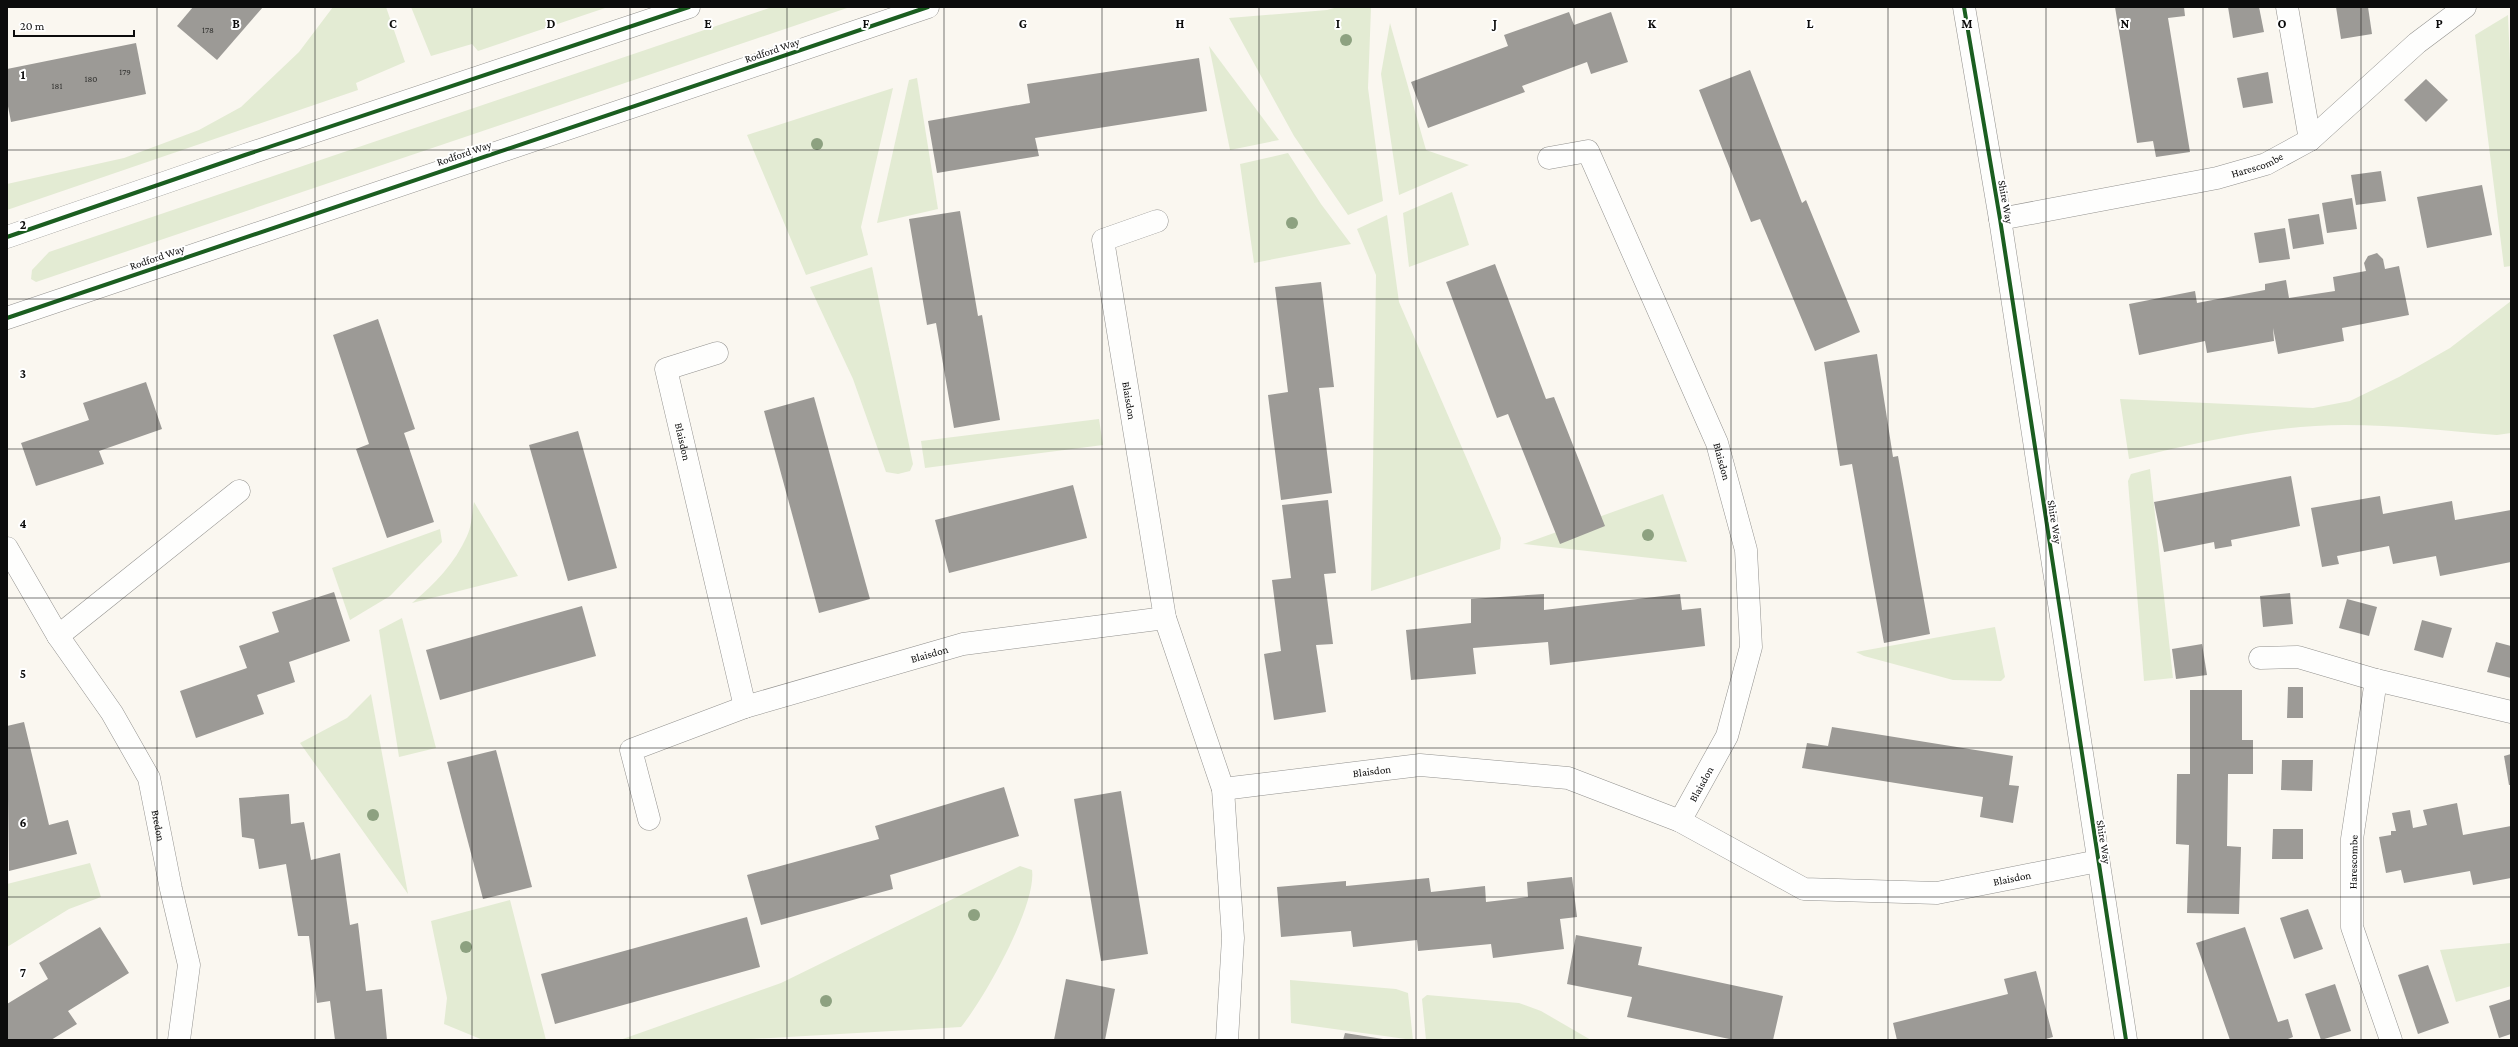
<svg xmlns="http://www.w3.org/2000/svg" width="2518" height="1047" viewBox="0 0 2518 1047" font-family="'Crimson Pro',serif">
<rect width="100%" height="100%" fill="#faf7f0"/>
<!-- green -->
<g fill="#e3ebd3">
<path d="M333,7H386L405,62L356,83L358,90L7,210V184L124,158L199,130L241,107L299,52Z"/>
<path d="M411,7H608L478,51L472,44L431,56Z"/>
<path d="M772,7H850L36,282L31,279L32,270L49,252Z"/>
<path d="M1338,7L1371,8L1368,88L1383,201L1348,215L1294,136L1229,18L1327,10Z"/>
<path d="M2508,15L2511,85V266L2504,267L2475,35Z"/>
<path d="M1390,23L1426,150L1469,165L1399,195L1381,74Z"/>
<path d="M1209,46L1279,140L1230,150Z"/>
<path d="M917,78L938,209L877,223L909,80Z"/>
<path d="M893,88L861,227L868,255L806,275L747,135Z"/>
<path d="M1288,153L1321,204L1351,244L1254,263L1240,164Z"/>
<path d="M1452,192L1469,245L1409,267L1403,213Z"/>
<path d="M1387,215L1399,302L1501,538L1500,549L1371,591L1376,275L1357,229Z"/>
<path d="M872,267L913,464L910,471L898,474L886,472L853,379L810,287Z"/>
<path d="M2511,301V433L2497,435C2447,431 2396,425 2345,425C2272,425 2200,442 2129,459L2120,399L2313,408L2350,401L2399,377L2450,348Z"/>
<path d="M1099,419L1103,445L925,468L921,441Z"/>
<path d="M2150,469L2173,678L2144,681L2128,481L2131,474Z"/>
<path d="M1663,494L1687,562L1523,544Z"/>
<path d="M474,502L518,576L412,603C435,584 455,563 467,536C472,526 472,512 474,502Z"/>
<path d="M440,529L442,542L390,596L350,620L332,568Z"/>
<path d="M402,618L436,748L399,757L379,630Z"/>
<path d="M1995,627L2005,677L2001,681L1953,680L1864,656L1856,652Z"/>
<path d="M371,694L408,894L300,743L347,718Z"/>
<path d="M90,863L101,897L69,909L7,947V884Z"/>
<path d="M1020,866L1032,870C1037,905 984,999 961,1027L735,1040H620L781,983Z"/>
<path d="M510,900L546,1040H483L444,1024L447,998L431,921Z"/>
<path d="M2511,943V986L2456,1002L2440,950Z"/>
<path d="M1290,980L1396,989L1408,993L1413,1040L1291,1023Z"/>
<path d="M1427,995L1519,1003L1541,1011L1591,1040H1426L1422,999Z"/>
</g>
<!-- building -->
<g fill="#9c9a96">
<path d="M193,7H263L217,60L177,26Z"/>
<path d="M2115,7H2184L2185,16L2168,18L2190,152L2156,157L2153,141L2137,143Z"/>
<path d="M2228,7H2259L2264,32L2233,38Z"/>
<path d="M2336,7H2368L2372,34L2341,39Z"/>
<path d="M1569,12L1574,25L1611,12L1628,62L1591,74L1587,62L1522,86L1525,92L1428,128L1411,82L1508,46L1504,35Z"/>
<path d="M136,43L146,94L11,122L7,101V69Z"/>
<path d="M1199,58L1207,111L1035,138L1039,156L937,173L928,121L1030,103L1027,84Z"/>
<path d="M1750,70L1802,203L1806,200L1860,332L1815,351L1760,219L1751,222L1699,90Z"/>
<path d="M2268,72L2273,103L2243,108L2237,78Z"/>
<path d="M2426,79L2448,100L2426,122L2404,100Z"/>
<path d="M2381,171L2386,201L2356,205L2351,175Z"/>
<path d="M2482,185L2492,235L2427,248L2417,197Z"/>
<path d="M2352,198L2357,229L2327,233L2322,203Z"/>
<path d="M960,211L978,316L982,315L1000,420L954,428L936,323L927,325L909,219Z"/>
<path d="M2319,214L2324,244L2293,249L2288,219Z"/>
<path d="M2285,228L2290,259L2259,263L2254,233Z"/>
<path d="M2377,253L2383,259L2385,269L2399,266L2409,315L2342,328L2344,341L2278,354L2273,328L2274,341L2207,353L2205,341L2139,355L2129,304L2195,291L2197,303L2265,290V284L2286,280L2289,298L2335,291L2333,277L2366,271L2364,263L2368,256Z"/>
<path d="M1495,264L1546,399L1554,397L1605,526L1560,544L1508,414L1497,418L1446,282Z"/>
<path d="M1321,282L1334,387L1319,388L1332,493L1281,500L1268,395L1288,392L1275,287Z"/>
<path d="M378,319L415,429L404,433L434,522L387,538L356,449L369,444L333,335Z"/>
<path d="M1877,354L1893,457L1898,456L1930,634L1884,643L1852,464L1840,466L1824,362Z"/>
<path d="M146,382L162,429L99,451L104,464L36,486L21,443L89,420L83,403Z"/>
<path d="M814,397L870,599L819,613L764,411Z"/>
<path d="M578,431L617,568L568,581L529,445Z"/>
<path d="M2291,476L2300,526L2231,540L2232,546L2215,549L2214,542L2164,552L2154,502Z"/>
<path d="M1073,485L1087,538L949,573L935,520Z"/>
<path d="M2380,496L2383,514L2452,501L2455,520L2511,510V562L2440,576L2436,556L2393,564L2389,546L2337,556L2339,564L2322,567L2311,508Z"/>
<path d="M1328,500L1336,573L1324,574L1333,644L1316,645L1326,712L1274,720L1264,654L1281,651L1272,580L1291,578L1282,505Z"/>
<path d="M334,592L350,641L289,662L295,682L257,695L264,714L196,738L180,691L247,668L239,646L279,632L272,612Z"/>
<path d="M2290,593L2293,624L2263,627L2260,596Z"/>
<path d="M1544,594V610L1680,594L1682,610L1701,608L1705,646L1550,665L1548,642L1473,648L1476,674L1411,680L1406,630L1471,623V599Z"/>
<path d="M2347,599L2377,607L2369,636L2339,628Z"/>
<path d="M582,606L596,656L440,700L426,650Z"/>
<path d="M2422,620L2452,628L2443,658L2414,650Z"/>
<path d="M2496,642L2511,646V678L2487,672Z"/>
<path d="M2202,644L2207,675L2176,679L2172,649Z"/>
<path d="M2288,687H2303V718H2287Z"/>
<path d="M2190,690H2242V740H2253V774H2228L2227,846L2241,847L2239,914L2187,913L2189,845L2176,844L2177,774H2190Z"/>
<path d="M24,722L49,825L68,820L77,854L9,871L7,726Z"/>
<path d="M1832,727L2013,756L2009,785L2019,786L2013,823L1980,817L1983,797L1802,768L1807,743L1828,746Z"/>
<path d="M496,750L532,887L483,899L447,762Z"/>
<path d="M2511,754V785H2509L2504,756Z"/>
<path d="M2282,760H2313L2312,791L2281,790Z"/>
<path d="M1004,787L1019,836L890,875L893,889L761,925L747,875L879,839L875,826Z"/>
<path d="M1121,791L1148,954L1101,961L1074,799Z"/>
<path d="M289,794L291,824L304,822L311,860L340,853L350,925L358,923L366,991L382,989L387,1040H335L330,1001L317,1003L309,936H298L286,864L259,869L254,839L242,837L239,798Z"/>
<path d="M2457,803L2463,835L2511,826V878L2473,885L2470,871L2404,883L2401,870L2386,873L2379,837L2391,835V831H2396L2392,813L2410,810L2413,828L2427,825L2423,810Z"/>
<path d="M2273,829H2303V859H2272Z"/>
<path d="M1572,877L1577,917L1560,919L1564,949L1493,958L1491,944L1418,951L1417,940L1353,947L1351,931L1281,937L1277,887L1346,881V886L1429,878L1431,892L1485,886L1486,902L1528,897L1527,882Z"/>
<path d="M2308,909L2323,949L2294,959L2280,918Z"/>
<path d="M747,917L760,967L555,1024L541,974Z"/>
<path d="M100,927L129,973L68,1011L77,1024L51,1040H7V1004L48,979L39,963Z"/>
<path d="M2245,927L2278,1022L2288,1019L2293,1037L2285,1040H2230L2196,943Z"/>
<path d="M1576,935L1642,947L1638,965L1783,996L1773,1040H1734L1627,1017L1632,997L1567,984Z"/>
<path d="M2428,965L2449,1023L2418,1034L2398,975Z"/>
<path d="M2036,971L2053,1037L2042,1040H1897L1893,1023L2008,994L2004,979Z"/>
<path d="M1066,979L1115,989L1105,1040H1054Z"/>
<path d="M2335,984L2351,1031L2321,1040L2305,994Z"/>
<path d="M2511,999V1034L2499,1038L2489,1006Z"/>
<path d="M1345,1033L1383,1039V1040H1343Z"/>
</g>
<g fill="none" stroke-linecap="round" stroke-linejoin="round">
<defs>
<path id="service" d="M2287,7L2310,140"/>
<g id="minor">
<path id="s1" d="M1549,158L1588,151L1717,443L1746,550L1751,647L1727,736L1680,821"/>
<path id="s2" d="M2000,219L2217,178L2266,164L2310,140L2417,43L2465,7"/>
<path id="s3" d="M1157,221L1103,240L1165,618L1223,789L1233,938L1227,1040"/>
<path id="s4" d="M717,353L666,369L745,707"/>
<path id="s5" d="M7,548L58,636L112,713L149,778L171,889L189,965L179,1040"/>
<path d="M58,636L239,491"/>
<path d="M2260,658L2298,657L2376,680L2511,712"/>
<path d="M2376,680L2352,839V927L2391,1040"/>
<path id="s6" d="M1223,789L1420,765L1568,778L1680,821L1804,889L1937,893L2098,861"/>
<path id="s7" d="M649,819L631,750L745,707L963,644L1165,618"/>
</g>
<g id="tertiary">
<path d="M1964,7L2000,219L2126,1040"/>
<path d="M7,237L245,155L689,7"/>
<path d="M7,318L928,7"/>
</g>
</defs>
<!-- service casing -->
<use href="#service" stroke="#93928f" stroke-width="23"/>
<!-- minor casing -->
<use href="#minor" stroke="#93928f" stroke-width="23"/>
<!-- tertiary casing -->
<use href="#tertiary" stroke="#93928f" stroke-width="23"/>
<!-- service -->
<use href="#service" stroke="#fefefd" stroke-width="22"/>
<!-- minor -->
<use href="#minor" stroke="#fefefd" stroke-width="22"/>
<!-- tertiary -->
<use href="#tertiary" stroke="#fefefd" stroke-width="22"/>
<defs>
<g id="cycleway">
<path d="M1964,7L2000,219L2126,1040"/>
<path d="M7,237L245,155L689,7"/>
<path d="M7,318L928,7"/>
</g>
</defs>
<!-- cycleway casing -->
<use href="#cycleway" stroke="#fff" stroke-width="6"/>
<!-- cycleway -->
<use href="#cycleway" stroke="#1b5e20" stroke-width="4"/>
</g>
<!-- trees -->
<g fill="#8da180">
<circle cx="1346" cy="40" r="6"/>
<circle cx="817" cy="144" r="6"/>
<circle cx="1292" cy="223" r="6"/>
<circle cx="1648" cy="535" r="6"/>
<circle cx="373" cy="815" r="6"/>
<circle cx="974" cy="915" r="6"/>
<circle cx="466" cy="947" r="6"/>
<circle cx="826" cy="1001" r="6"/>
</g>
<!-- grid -->
<path fill="none" stroke="#0c0c0c" stroke-width="1" stroke-opacity="0.55" d="M157,7V1040M315,7V1040M472,7V1040M630,7V1040M787,7V1040M944,7V1040M1102,7V1040M1259,7V1040M1416,7V1040M1574,7V1040M1731,7V1040M1888,7V1040M2046,7V1040M2203,7V1040M2361,7V1040M7,150H2511M7,299H2511M7,449H2511M7,598H2511M7,748H2511M7,897H2511"/>
<g text-anchor="middle" stroke-width="4" stroke-linejoin="round" paint-order="stroke">
<!-- number labels -->
<g font-size="9" fill="#30302e">
<text x="208" y="33">178</text>
<text x="125" y="75">179</text>
<text x="91" y="82">180</text>
<text x="57" y="89">181</text>
</g>
<!-- street labels -->
<g font-size="11" fill="#0c0c0c" stroke="#fff">
<text transform="translate(772 50) rotate(-19)" y="4">Rodford Way</text>
<text transform="translate(464 153) rotate(-19)" y="4">Rodford Way</text>
<text dy="4" stroke="none"><textPath href="#s2" startOffset="263">Harescombe</textPath></text>
<text transform="translate(2006 202) rotate(80)" y="4">Shire Way</text>
<text transform="translate(157 257) rotate(-19)" y="4">Rodford Way</text>
<text dy="4" stroke="none"><textPath href="#s3" startOffset="220">Blaisdon</textPath></text>
<text dy="4" stroke="none"><textPath href="#s4" startOffset="128">Blaisdon</textPath></text>
<text dy="4" stroke="none"><textPath href="#s1" startOffset="378">Blaisdon</textPath></text>
<text transform="translate(2055 522) rotate(81)" y="4">Shire Way</text>
<text dy="4" stroke="none"><textPath href="#s7" startOffset="385">Blaisdon</textPath></text>
<text dy="4" stroke="none"><textPath href="#s6" startOffset="150">Blaisdon</textPath></text>
<text transform="translate(1701 784) rotate(-61)" y="4">Blaisdon</text>
<text dy="4" stroke="none"><textPath href="#s5" startOffset="319">Bredon</textPath></text>
<text transform="translate(2104 842) rotate(81)" y="4">Shire Way</text>
<text transform="translate(2353 862) rotate(-89)" y="4">Harescombe</text>
<text dy="4" stroke="none"><textPath href="#s6" startOffset="818">Blaisdon</textPath></text>
</g>
</g>
<g font-size="13" text-anchor="middle" font-weight="bold" fill="#0c0c0c" stroke="#fff" stroke-width="4" stroke-linejoin="round" paint-order="stroke">
<text x="236" y="28">B</text>
<text x="393" y="28">C</text>
<text x="551" y="28">D</text>
<text x="708" y="28">E</text>
<text x="866" y="28">F</text>
<text x="1023" y="28">G</text>
<text x="1180" y="28">H</text>
<text x="1338" y="28">I</text>
<text x="1495" y="28">J</text>
<text x="1652" y="28">K</text>
<text x="1810" y="28">L</text>
<text x="1967" y="28">M</text>
<text x="2125" y="28">N</text>
<text x="2282" y="28">O</text>
<text x="2439" y="28">P</text>
<text x="23" y="79">1</text>
<text x="23" y="229">2</text>
<text x="23" y="378">3</text>
<text x="23" y="528">4</text>
<text x="23" y="678">5</text>
<text x="23" y="827">6</text>
<text x="23" y="977">7</text>
</g>
<!-- border -->
<rect width="2518" height="1047" fill="none" stroke="#0c0c0c" stroke-width="16"/>
<!-- scale -->
<path d="M14 30v6h120v-6" fill="none" stroke="#0c0c0c" stroke-width="2"/>
<text x="20" y="30" font-size="12" fill="#0c0c0c" stroke="#ffffff" stroke-width="3" paint-order="stroke">20 m</text>
</svg>
